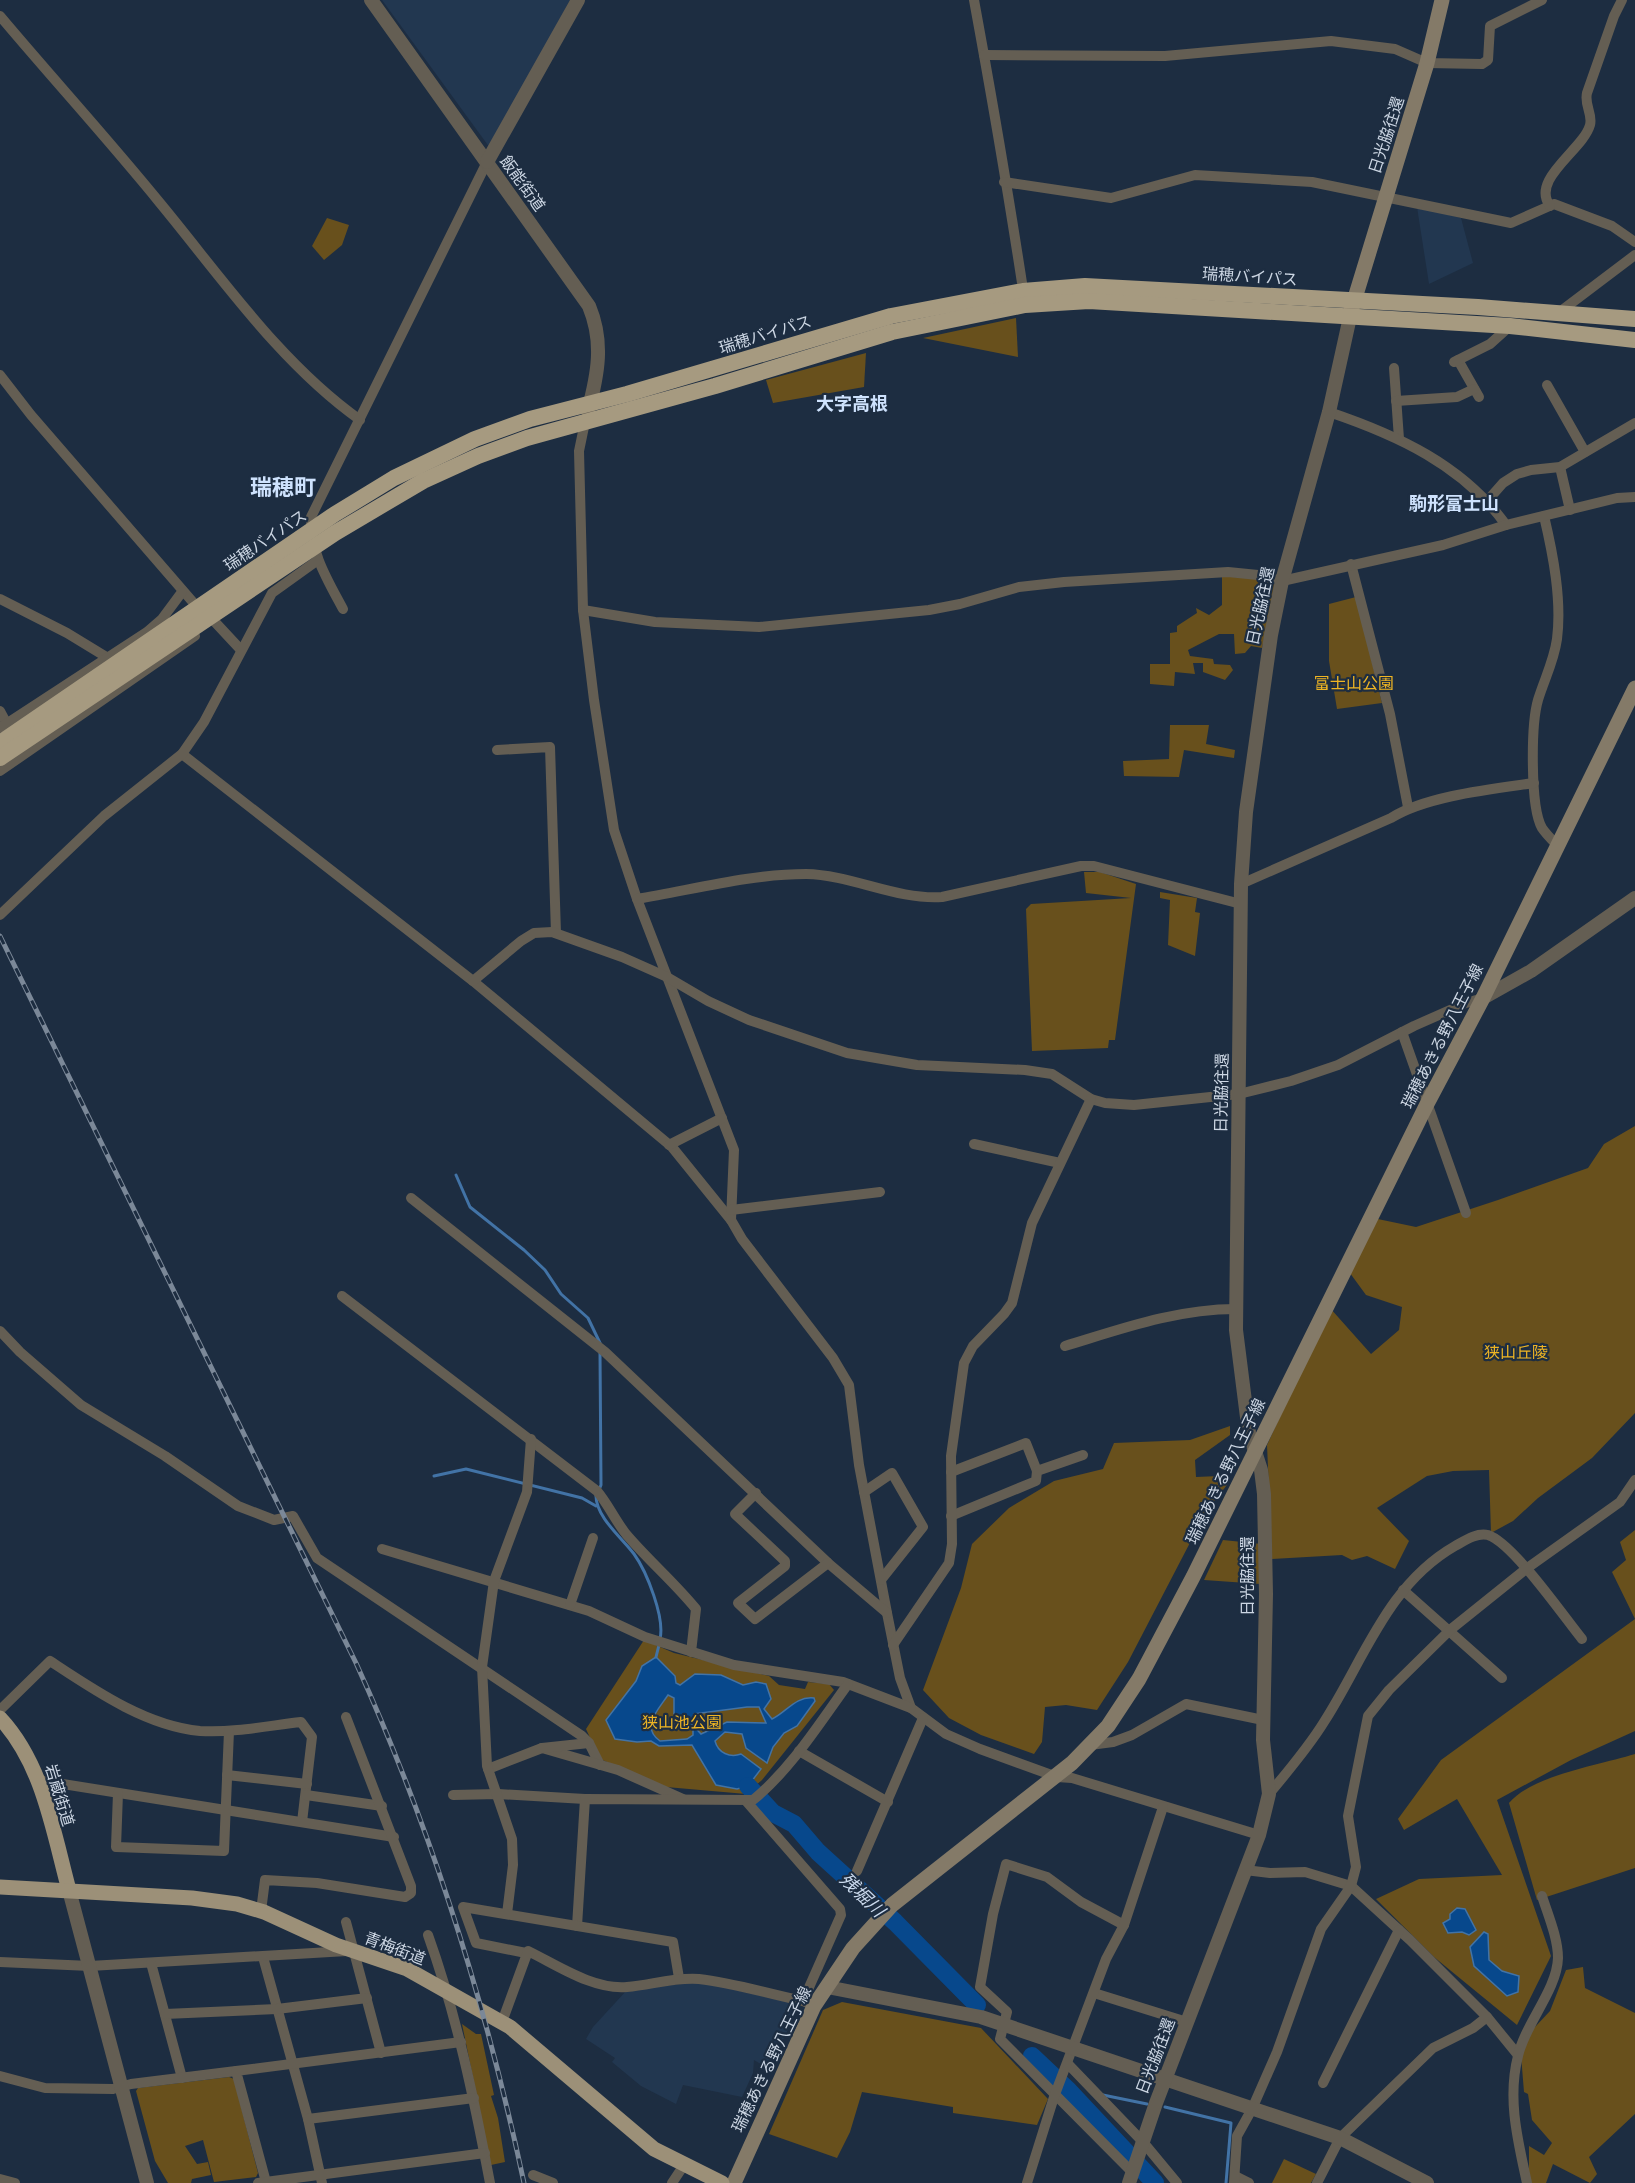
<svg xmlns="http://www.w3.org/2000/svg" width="1635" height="2183" viewBox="0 0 1635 2183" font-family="'Archivo Narrow','Noto Sans JP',sans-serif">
<rect width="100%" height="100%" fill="#1d2d41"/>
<!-- built -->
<g fill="#223750">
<path d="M382,0H570L490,148Z"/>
<path d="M1417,207L1461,218L1473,263L1429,284Z"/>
<path d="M701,1982L796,2004L795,2015L769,2069L754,2060L753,2073L742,2097L683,2085L676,2104L641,2086L612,2062L615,2058L586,2039L593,2027L627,1990Z"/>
</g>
<!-- green -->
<g fill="#68501c">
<path d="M327,218L349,225L342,245L324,260L312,246Z"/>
<path d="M1016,318L1018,357L923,338Z"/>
<path d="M866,353L864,387L773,403L766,380Z"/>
<path d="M1222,576L1271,580L1275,585L1262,648L1251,646L1245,653L1235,654L1234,634H1219L1188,650L1190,656L1213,659L1214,664L1230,665L1233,670L1225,680L1203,672V663H1193L1195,674L1175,672L1174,686L1150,684V664H1170V633L1177,632V626L1197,613L1196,608L1209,615L1222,605Z"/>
<path d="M1356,597L1382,703L1337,709L1329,661V604Z"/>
<path d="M1170,725H1209L1206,744L1235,750L1234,758L1184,750L1179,777L1124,776L1123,761L1169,759Z"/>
<path d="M1084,872H1100L1136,884L1115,1040H1109L1108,1048L1032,1051L1026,909L1031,904L1131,898L1086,893Z"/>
<path d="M1160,892L1197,898L1195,912L1200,913L1195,956L1168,945L1170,900L1160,898Z"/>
<path d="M1635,1126V1413L1592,1458L1538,1498L1513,1521L1491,1533L1489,1470L1453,1471L1427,1476L1377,1508L1409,1541L1395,1569L1367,1556L1352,1560L1342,1555L1272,1559L1267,1445L1330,1308L1371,1354L1399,1330L1402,1307L1366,1295L1347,1269L1373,1218L1416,1227L1498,1200L1588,1168L1604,1144Z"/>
<path d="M1230,1426V1435L1195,1460L1196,1477L1219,1476L1227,1485L1207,1510L1128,1662L1097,1710L1066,1705L1045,1707L1042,1742L1034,1754L981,1735L949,1718L923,1690L961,1588L972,1544L1009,1508L1054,1481L1103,1469L1114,1443L1190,1440Z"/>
<path d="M1635,1530V1731L1571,1760L1497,1800L1551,1956L1517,2025L1434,1957L1376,1899L1419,1879L1502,1875L1457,1799L1404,1830L1398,1819L1441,1760L1635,1619L1612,1572L1626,1560L1620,1542Z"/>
<path d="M1223,1540L1262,1544L1261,1584L1204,1580Z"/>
<path d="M644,1640L674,1653L769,1676L779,1685L805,1689L808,1682L829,1684L834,1690L762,1780L746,1794L666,1787L600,1759L586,1729Z"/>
<path d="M1635,1754V1868L1537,1900L1509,1803C1533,1775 1600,1765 1635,1754Z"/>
<path d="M1583,1967L1585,1988L1635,2013V2114L1589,2157L1597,2174L1590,2183L1553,2164L1546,2183H1532L1529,2181V2146L1544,2155L1552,2143L1532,2120L1528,2094L1524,2092L1520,2043L1550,2011L1566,1970Z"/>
<path d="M842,2002L981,2028L1048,2099L1037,2125L953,2113V2107L862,2092L850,2132L837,2158L769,2134L823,2010Z"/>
<path d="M462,2024L476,2034H481L494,2095L491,2096L498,2118L505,2162L491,2165Z"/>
<path d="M229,2077L234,2079L258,2173L256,2177L214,2182L203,2140L185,2146L197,2164L208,2162L211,2175L192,2179L191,2183H168L155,2161L136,2091L138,2088Z"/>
<path d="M1284,2159L1316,2174L1311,2183H1272Z"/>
</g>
<!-- water -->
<g fill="#07488c" stroke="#4273a6" stroke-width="1.5" fill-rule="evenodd">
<path d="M656,1657L675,1676L676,1683L680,1685L695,1674L721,1675L743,1685L756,1682L766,1684L771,1699L764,1709L772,1719C787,1712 795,1696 814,1698L815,1701L797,1726L784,1733L773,1747L767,1763L746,1748L742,1734L725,1732L715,1741C718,1753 730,1758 741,1754L761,1769L748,1786L737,1789L716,1785L692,1745L659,1746L651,1741L637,1742L615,1739L606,1720L636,1681L642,1666ZM668,1695L674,1698V1714L693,1730V1735L687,1739L660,1741C640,1727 658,1710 668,1695ZM747,1707H759L766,1723L727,1722L701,1734L691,1723L694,1714Z"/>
<path d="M1457,1908L1465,1909L1476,1930L1469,1935L1462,1932L1448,1933L1443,1923L1450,1919V1914Z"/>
<path d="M1484,1932L1488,1934L1489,1960L1502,1971L1519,1976L1518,1992L1507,1996L1474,1966L1470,1947Z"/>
</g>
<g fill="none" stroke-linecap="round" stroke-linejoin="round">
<!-- stream -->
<g stroke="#4273a6" stroke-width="3">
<path d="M456,1175L470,1207L524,1250L545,1270L561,1294L588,1318L600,1343"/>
<path d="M434,1476L466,1469L582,1498L596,1506"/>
<path d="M599,1490L601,1485L600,1353"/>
<path d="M596,1496C596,1517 622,1538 634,1554C647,1572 665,1618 660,1639"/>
<path d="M656,1657L659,1645"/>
<path d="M1103,2095L1147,2104"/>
<path d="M1165,2107L1231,2123L1226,2183"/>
</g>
<!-- river -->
<g stroke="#07488c" stroke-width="18">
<path d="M748,1786L773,1813L794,1824L818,1852L895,1922L977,2005"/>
<path d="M1032,2056L1067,2089L1155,2183"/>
</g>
<!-- minor -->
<g stroke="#645e53" stroke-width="10">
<path d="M974,0C992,98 1009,197 1024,296"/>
<path d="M0,16C53,79 108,139 160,203C222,278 280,363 360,420"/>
<path d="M984,55L1165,56L1331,41L1395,49L1427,63L1482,64L1488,60L1490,26L1542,0"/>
<path d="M1004,182L1111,198L1195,175L1312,182L1511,223L1554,204L1612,226L1635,242"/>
<path d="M1550,206C1530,179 1583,150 1590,125C1593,114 1584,105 1587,93L1614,16L1622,0"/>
<path d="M1557,314L1635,255"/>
<path d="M1458,360L1479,397"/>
<path d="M1454,362L1490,344L1510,326"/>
<path d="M1394,368L1399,439"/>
<path d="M0,375L31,415L198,608"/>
<path d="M1547,385L1585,452"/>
<path d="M1396,401L1457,397L1474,389"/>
<path d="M1329,412C1397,435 1463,465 1506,525"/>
<path d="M585,422L579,451L583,610L594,700L614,830L637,899L734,1150L731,1220"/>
<path d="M1560,467L1570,510"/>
<path d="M1488,500L1503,483L1517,474L1531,470L1560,467L1635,423"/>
<path d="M1544,516C1553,554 1562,600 1557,639C1554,661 1544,680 1538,700C1531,724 1530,807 1542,828C1546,834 1552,840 1557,845"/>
<path d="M1351,564L1390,714L1408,807"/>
<path d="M0,599L67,633L108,658"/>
<path d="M343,609C327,579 310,552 311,517L487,162"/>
<path d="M583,610L655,622L759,627L929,610L960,604L1019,587L1064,582L1228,572L1258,575L1282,581L1443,545L1506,525L1617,498L1635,497"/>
<path d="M214,621L241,650"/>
<path d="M0,711L7,724"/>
<path d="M0,728L147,632L162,619L182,592"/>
<path d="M497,750L550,747L556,933"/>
<path d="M182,754L473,981L672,1147L731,1220L742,1239L833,1358L849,1385L859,1465L887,1613L900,1678L911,1708L946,1734L980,1749L1057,1777L1072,1778L1259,1835"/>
<path d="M0,771L195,636"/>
<path d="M1241,884L1391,818C1426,796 1492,789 1534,783"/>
<path d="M637,899C692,890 750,874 806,874C852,875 896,900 942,897L1081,866H1094L1241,904"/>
<path d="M0,915L104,816L182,754L204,722L272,593L318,560"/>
<path d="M473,981L521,941L534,933L552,932L622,957L667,977L708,1001L749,1020L847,1053L917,1065L1025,1070L1052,1074L1091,1099L1105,1103L1134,1105L1239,1094L1291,1081L1338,1065L1414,1026L1466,1003L1483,998"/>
<path d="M1402,1032L1466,1213"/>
<path d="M974,1144L1060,1163"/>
<path d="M669,1145L722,1118"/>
<path d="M411,1198L605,1352L828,1563L887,1613"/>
<path d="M731,1210L880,1192"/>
<path d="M342,1296L597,1491C608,1504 615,1520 626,1534C648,1560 674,1582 696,1609L691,1652"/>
<path d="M0,1331L20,1352L81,1405L165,1456L238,1506L274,1520L293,1516L317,1558L582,1736L589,1743L600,1765"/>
<path d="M1065,1346C1121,1329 1176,1309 1236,1309"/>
<path d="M951,1472L1026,1443L1037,1471"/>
<path d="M864,1492L892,1473L923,1527L881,1580"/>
<path d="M756,1493L735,1514L785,1561V1566L738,1603L755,1619L828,1563"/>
<path d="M951,1516L1036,1481L1037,1471L1083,1455"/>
<path d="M382,1549L589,1611L645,1637L734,1665L843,1682L911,1708"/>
<path d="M1403,1590L1502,1678"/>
<path d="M570,1605L593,1538"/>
<path d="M893,1645L949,1563L952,1544L951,1456L964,1363L973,1346L1004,1314L1012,1303L1032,1223L1091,1099"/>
<path d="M0,1710L50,1661C94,1690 146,1726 200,1731C233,1733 267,1726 301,1722L312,1737L302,1822"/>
<path d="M1090,1745L1113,1742L1132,1735L1186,1704L1263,1720"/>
<path d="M542,1748L618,1770L683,1799"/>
<path d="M799,1751L888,1802"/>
<path d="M488,1769L542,1748L589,1743"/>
<path d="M227,1775L307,1784"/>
<path d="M38,1780L394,1837"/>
<path d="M118,1793L116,1847L224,1851L229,1731"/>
<path d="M1269,1794C1288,1771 1308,1748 1324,1722C1364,1660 1387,1585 1455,1546C1464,1541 1477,1532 1488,1535C1513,1543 1564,1617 1582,1639"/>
<path d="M306,1795L382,1806"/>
<path d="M453,1795L498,1794L585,1799"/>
<path d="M746,1801L840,1909L841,1915L803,2001"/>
<path d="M1245,1870L1270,1873L1305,1872L1351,1886L1410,1940L1487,2017L1518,2055"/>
<path d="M857,1871L923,1718"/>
<path d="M261,1911L265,1880L317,1883L405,1897L411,1893V1886L346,1717"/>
<path d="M507,1914L513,1865L512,1839L487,1766L482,1667L494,1581L527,1492L531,1439"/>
<path d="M346,1922L381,2053"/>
<path d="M1124,1925L1081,1902L1047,1877L1006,1864L993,1914L980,1987L1007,2012L1000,2039L1133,2173"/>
<path d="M577,1926L585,1799L753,1800C791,1769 819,1724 848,1684"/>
<path d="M428,1935C457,2016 474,2099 490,2183"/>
<path d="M526,1953L476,1943L463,1907L673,1942L679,1978"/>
<path d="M263,1957L308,2119L322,2183"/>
<path d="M0,1962L90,1966L347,1951"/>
<path d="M151,1963L182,2078"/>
<path d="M1094,1993L1187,2022"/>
<path d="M165,2014L277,2009L367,1998"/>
<path d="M502,2022L528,1951C557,1965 593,1990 627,1987C651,1985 674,1977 699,1979C734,1983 769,1994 803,2001L814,2006"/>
<path d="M1068,2064L1143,2142L1177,2183"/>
<path d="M0,2076L45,2088L113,2089L131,2084L236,2071"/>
<path d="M1323,2083L1399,1930"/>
<path d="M308,2119L474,2098"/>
<path d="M533,2175L553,2183"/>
<path d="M1235,2176L1249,2183"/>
<path d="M0,2179L15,2183"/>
<path d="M266,2182L236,2071L461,2042"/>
<path d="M258,2183L485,2153"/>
<path d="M672,2183L684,2165"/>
<path d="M1027,2183L1054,2097L1106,1959L1124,1925L1163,1807"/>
<path d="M1234,2183L1237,2136L1252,2109L1277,2052L1321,1929L1351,1886L1356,1867L1348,1816L1368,1716L1389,1690L1450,1630L1526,1569L1620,1502L1635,1480"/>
<path d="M1317,2183L1340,2138L1433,2048L1473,2028L1487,2017"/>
<path d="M1527,2183C1518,2141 1507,2099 1518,2056C1525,2024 1557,1990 1558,1958C1558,1938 1548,1915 1542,1896"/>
</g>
<!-- tertiary -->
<g stroke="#645e53" stroke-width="14">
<path d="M371,0L589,306C604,342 598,374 588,411"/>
<path d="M487,162L578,0"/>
<path d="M1483,998L1531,971L1635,898"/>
<path d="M69,1890L147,2183"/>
<path d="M827,1987L981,2017L1340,2138L1427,2183"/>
<path d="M1129,2183L1156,2103L1259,1835L1269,1794L1263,1740L1266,1594L1264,1494L1261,1470L1249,1433L1236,1330L1241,884L1246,812L1271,635L1282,581L1329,412L1350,317"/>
</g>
<!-- secondary -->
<g stroke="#847a68" stroke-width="15">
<path d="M1351,311L1427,63L1442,0"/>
<path d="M734,2183L814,2006L853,1948L892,1905L1072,1763L1108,1726L1139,1679L1193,1577L1428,1102L1483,998L1635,688"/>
</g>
<!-- primary -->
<g stroke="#9c9078" stroke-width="15">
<path d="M0,1718C43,1764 53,1831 69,1890"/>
<path d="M0,1887L192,1898L237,1904L264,1912L336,1945L407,1969L510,2027L654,2149L722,2183"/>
</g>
<!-- trunk -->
<g stroke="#a69a80" stroke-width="16">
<path d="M0,743L335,514L394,478L475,439L530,419L627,394L891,316L1023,291L1085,286L1478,307L1635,319"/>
<path d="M0,758L335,533L423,481L478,456L527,438L715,386L892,332L1025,305L1089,301L1510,326L1635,340"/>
</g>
<defs>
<path id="rail" d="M0,936L356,1663C432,1830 486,2004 524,2183"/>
</defs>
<!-- rail casing -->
<use href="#rail" stroke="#7b8898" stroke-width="5"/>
<!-- rail -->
<use href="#rail" stroke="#1d2d41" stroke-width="3" stroke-dasharray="9" stroke-linecap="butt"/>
</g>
<g text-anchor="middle" stroke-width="4.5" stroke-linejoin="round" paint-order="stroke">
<!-- street labels -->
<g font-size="16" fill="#ccd6e3" stroke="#1d2d41">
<text transform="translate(1386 135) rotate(-72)" y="6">日光脇往還</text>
<text transform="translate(523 183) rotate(54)" y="6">飯能街道</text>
<text transform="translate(1250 276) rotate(4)" y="6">瑞穂バイパス</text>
<text transform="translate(765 334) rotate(-17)" y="6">瑞穂バイパス</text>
<text transform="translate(265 540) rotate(-34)" y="6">瑞穂バイパス</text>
<text transform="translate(1260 606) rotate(-78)" y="6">日光脇往還</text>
<text transform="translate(1442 1036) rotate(-63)" y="6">瑞穂あきる野八王子線</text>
<text transform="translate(1221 1093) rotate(-89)" y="6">日光脇往還</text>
<text transform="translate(1225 1471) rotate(-64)" y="6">瑞穂あきる野八王子線</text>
<text transform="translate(1247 1576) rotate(-90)" y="6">日光脇往還</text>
<text transform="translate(60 1795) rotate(73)" y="6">岩蔵街道</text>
<text transform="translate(395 1948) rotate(21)" y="6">青梅街道</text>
<text transform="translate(1155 2056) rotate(-69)" y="6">日光脇往還</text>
<text transform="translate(771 2059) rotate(-64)" y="6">瑞穂あきる野八王子線</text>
</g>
<!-- park labels -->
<g font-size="16" fill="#efb524" stroke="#1d2d41">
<text x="1354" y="689">富士山公園</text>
<text x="1516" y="1358">狭山丘陵</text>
<text x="682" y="1728">狭山池公園</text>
</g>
<!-- neighbourhood labels -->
<g font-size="18" font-weight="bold" fill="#cee2fd" stroke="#1d2d41">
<text x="852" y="410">大字高根</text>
<text x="1454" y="510">駒形富士山</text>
</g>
<!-- water labels -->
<g font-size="18" font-style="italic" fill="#cad9ed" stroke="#1d2d41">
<text transform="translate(862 1895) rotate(44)" y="6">残堀川</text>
</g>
<!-- district labels -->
<g font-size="22" font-weight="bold" fill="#cee2fd" stroke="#1d2d41">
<text x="283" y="495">瑞穂町</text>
</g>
</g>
</svg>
